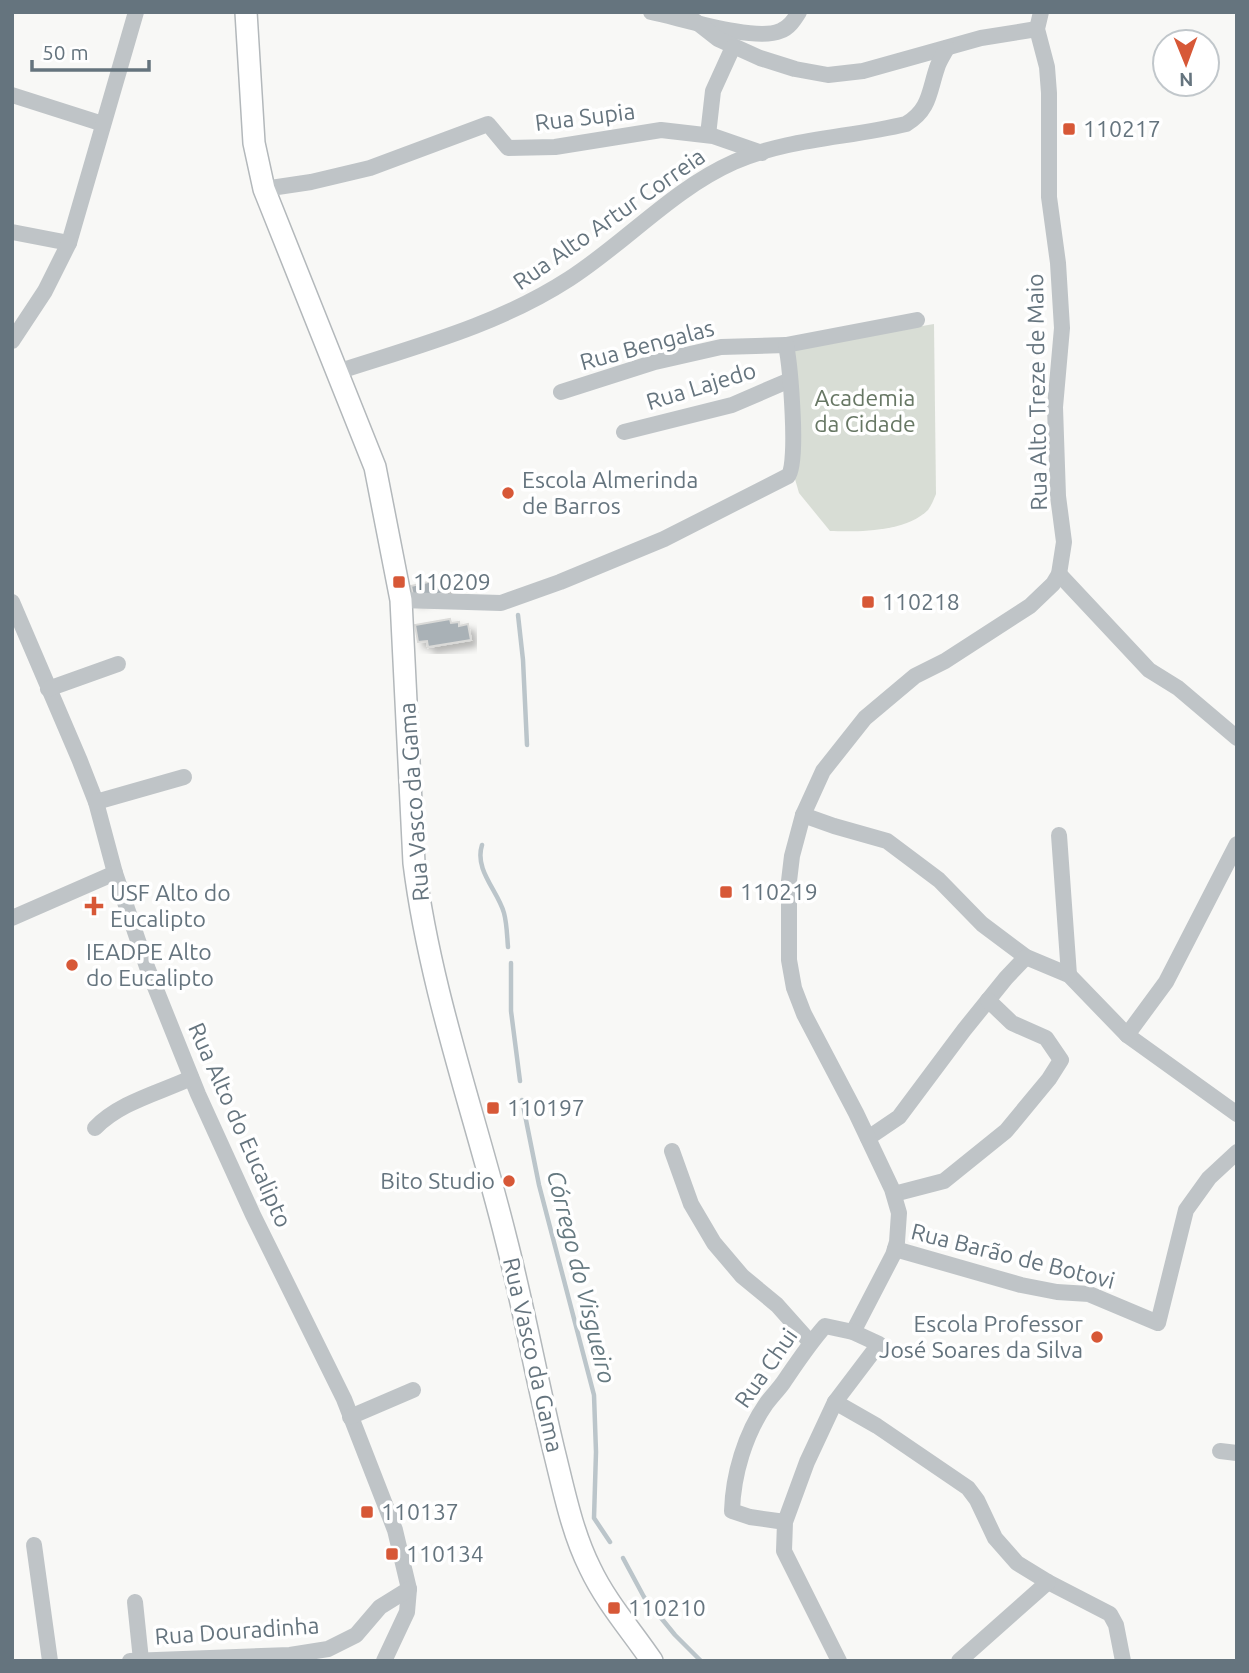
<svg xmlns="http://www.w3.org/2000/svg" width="1249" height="1673" viewBox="0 0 1249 1673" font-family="Ubuntu,sans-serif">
<defs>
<filter id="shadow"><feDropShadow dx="6" dy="6" stdDeviation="3.5" flood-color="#0004"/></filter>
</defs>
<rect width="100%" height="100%" fill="#f8f8f6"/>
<!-- green -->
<path fill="#d8ddd5" d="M934,324L936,494C934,499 931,506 928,510C906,532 859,532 830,531L799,493L795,479L786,349Z"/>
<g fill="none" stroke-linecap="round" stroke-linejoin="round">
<!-- stream -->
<g stroke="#bbc5ca" stroke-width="4.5">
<path d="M518,615L523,660L527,745"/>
<path d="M482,845C474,870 498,891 504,913C507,924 507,936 508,947"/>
<path d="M511,963V1011L520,1081"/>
<path d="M522,1100L539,1185L594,1395L596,1452L594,1518L610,1542"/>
<path d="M623,1558L644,1597L675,1635L701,1661"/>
</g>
</g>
<!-- building -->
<g fill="#a9b1b6" stroke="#dadad8" stroke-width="2" filter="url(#shadow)">
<path d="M445,578L448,592L414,600L411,586Z"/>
<path d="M450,619L451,623L459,622V626L468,624L471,640L428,647L427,641L418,642L415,625Z"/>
</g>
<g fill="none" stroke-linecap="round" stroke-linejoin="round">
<defs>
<path id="major" d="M246,12L254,143L264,189L375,467L401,600L414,863C430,991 475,1114 506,1239C524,1309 537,1381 554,1451C564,1491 572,1532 590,1568C606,1602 631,1630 652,1661"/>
</defs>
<!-- major casing -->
<use href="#major" stroke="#b3b8bb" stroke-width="24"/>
<!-- minor -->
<g stroke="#bfc4c7" stroke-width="16">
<path d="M651,12C681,18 755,42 780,31C789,28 794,20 799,12"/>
<path d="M695,21L718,39L760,58L795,69L828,75L863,71L981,38L1037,29"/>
<path d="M12,95L103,124"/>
<path d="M708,135L713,91L733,47"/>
<path d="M264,189L311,182L370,168L488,124L508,148L555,147L661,130L713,136L762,153"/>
<path d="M12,232L69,243"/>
<path d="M12,341L45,291L69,243L136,12"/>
<path d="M337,372C417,346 498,325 569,279C625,243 673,189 734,162C788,138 849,138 906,124C930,110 929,91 937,68C939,61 944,54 947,48"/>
<path d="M561,392L655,362L721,347L786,345L917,320"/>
<path d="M624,432L732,405L790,380"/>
<path d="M1059,574L1149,670L1178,688L1237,738"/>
<path d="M401,600L501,603L560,582L664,539L788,476C799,464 790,365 786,345"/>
<path d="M12,602L80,761L96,802L115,873L147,967L198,1094L253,1215L344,1399L395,1530L409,1589L407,1612L384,1661"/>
<path d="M48,689L118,664"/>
<path d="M96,802L184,777"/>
<path d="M803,815L834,826L887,841L939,880L982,924L1026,957L1069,975L1127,1035L1237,1114"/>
<path d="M1059,835L1069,975"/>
<path d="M12,918L115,873"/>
<path d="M1127,1035L1166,982L1237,844"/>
<path d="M95,1128C120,1102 159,1093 191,1078"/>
<path d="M868,1138L899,1117L964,1030L1006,978L1026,957"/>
<path d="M672,1151L691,1204L714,1243L742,1276L777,1305L810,1342"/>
<path d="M894,1194L944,1181L1006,1131L1049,1079L1061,1060L1046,1038L1012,1023L988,1000"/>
<path d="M895,1249L1021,1285L1057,1292L1089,1294L1158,1323L1186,1210L1209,1178L1237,1152"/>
<path d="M853,1332L893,1255L897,1242L899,1213L892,1189L856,1113L804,1014L794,988L789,960V881L792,856L803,815L823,771L865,718L915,676L945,661L1030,606L1053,584L1059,574L1064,542L1058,496L1055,407L1062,328L1058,263L1049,197V93L1047,67L1037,29L1041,12"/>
<path d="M835,1402L877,1426L968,1488L977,1500L995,1538L1017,1563L1048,1582L1110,1614L1116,1625L1123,1661"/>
<path d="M350,1417L413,1390"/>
<path d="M1220,1451L1237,1453"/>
<path d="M785,1522L750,1517L732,1511C733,1475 745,1434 766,1404C771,1397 778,1390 783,1383C796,1364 809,1344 825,1326L853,1332L879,1344L835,1402L807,1462L785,1522L784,1551L839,1661"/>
<path d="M34,1545L50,1661"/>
<path d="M135,1602L141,1660"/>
<path d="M130,1661L290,1655L328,1649L356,1635L380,1607L409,1589"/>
<path d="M959,1661L1048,1582"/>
</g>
<!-- major -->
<use href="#major" stroke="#fff" stroke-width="21"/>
</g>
<!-- markers -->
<g fill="#d75837" stroke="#fff" stroke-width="2.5">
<rect x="1062" y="122" width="14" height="14" rx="3.5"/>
<circle cx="508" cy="493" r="7"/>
<rect x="392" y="575" width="14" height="14" rx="3.5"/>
<rect x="861" y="595" width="14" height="14" rx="3.5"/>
<rect x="719" y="885" width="14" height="14" rx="3.5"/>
<path d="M90.5 895.5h7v7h7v7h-7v7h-7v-7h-7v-7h7z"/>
<circle cx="72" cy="965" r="7"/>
<rect x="486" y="1101" width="14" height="14" rx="3.5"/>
<circle cx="509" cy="1181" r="7"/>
<circle cx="1097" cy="1337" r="7"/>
<rect x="360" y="1505" width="14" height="14" rx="3.5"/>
<rect x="385" y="1547" width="14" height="14" rx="3.5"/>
<rect x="607" y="1601" width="14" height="14" rx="3.5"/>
</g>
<g text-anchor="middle" stroke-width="7" stroke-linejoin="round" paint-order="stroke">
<!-- street labels -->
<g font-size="23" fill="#65747e" stroke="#fff">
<text transform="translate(585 117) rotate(-7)" y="8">Rua Supia</text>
<text transform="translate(609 219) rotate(-35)" y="8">Rua Alto Artur Correia</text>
<text transform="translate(647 345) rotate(-15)" y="8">Rua Bengalas</text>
<text transform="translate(701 386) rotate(-17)" y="8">Rua Lajedo</text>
<text transform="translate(1037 392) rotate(-91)" y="8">Rua Alto Treze de Maio</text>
<text transform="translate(414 802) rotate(-94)" y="8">Rua Vasco da Gama</text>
<text transform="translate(240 1125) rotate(66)" y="8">Rua Alto do Eucalipto</text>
<text transform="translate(1013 1256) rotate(14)" y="8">Rua Barão de Botovi</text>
<text transform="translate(533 1355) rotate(77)" y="8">Rua Vasco da Gama</text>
<text transform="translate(766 1368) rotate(-55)" y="8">Rua Chui</text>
<text transform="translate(237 1631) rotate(-4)" y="8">Rua Douradinha</text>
</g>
<!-- poi labels -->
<g font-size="23" fill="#65747e" stroke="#fff" text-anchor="start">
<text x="1083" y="137">110217</text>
<text x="522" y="488">Escola Almerinda<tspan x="522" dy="26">de Barros</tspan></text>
<text x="413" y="590">110209</text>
<text x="882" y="610">110218</text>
<text x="740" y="900">110219</text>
<text x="110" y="901">USF Alto do<tspan x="110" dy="26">Eucalipto</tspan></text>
<text x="86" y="960">IEADPE Alto<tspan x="86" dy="26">do Eucalipto</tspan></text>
<text x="507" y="1116">110197</text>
<text x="495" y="1189" text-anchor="end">Bito Studio</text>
<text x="1083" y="1332" text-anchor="end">Escola Professor<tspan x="1083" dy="26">José Soares da Silva</tspan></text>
<text x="381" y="1520">110137</text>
<text x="406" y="1562">110134</text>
<text x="628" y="1616">110210</text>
</g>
<!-- park labels -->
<g font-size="23" fill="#677764" stroke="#fff">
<text x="865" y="406">Academia<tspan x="865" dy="26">da Cidade</tspan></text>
</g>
<!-- water labels -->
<g font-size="24" font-style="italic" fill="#657980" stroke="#fff">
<text transform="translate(581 1277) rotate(76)" y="8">Córrego do Visgueiro</text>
</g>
</g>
<!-- border -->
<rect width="1249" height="1673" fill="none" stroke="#65747e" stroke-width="28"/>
<!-- north arrow -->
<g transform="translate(1186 63) rotate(179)"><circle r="33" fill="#ffffff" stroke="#c1c7cb" stroke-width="2"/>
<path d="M0-5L12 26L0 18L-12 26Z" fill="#d75837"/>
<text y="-10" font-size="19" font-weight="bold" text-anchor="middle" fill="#65747e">N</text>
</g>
<!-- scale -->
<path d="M32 60v10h117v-10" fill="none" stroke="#65747e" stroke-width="3.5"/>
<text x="42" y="60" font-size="21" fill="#65747e" stroke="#ffffff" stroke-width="5" paint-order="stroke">50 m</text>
</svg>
